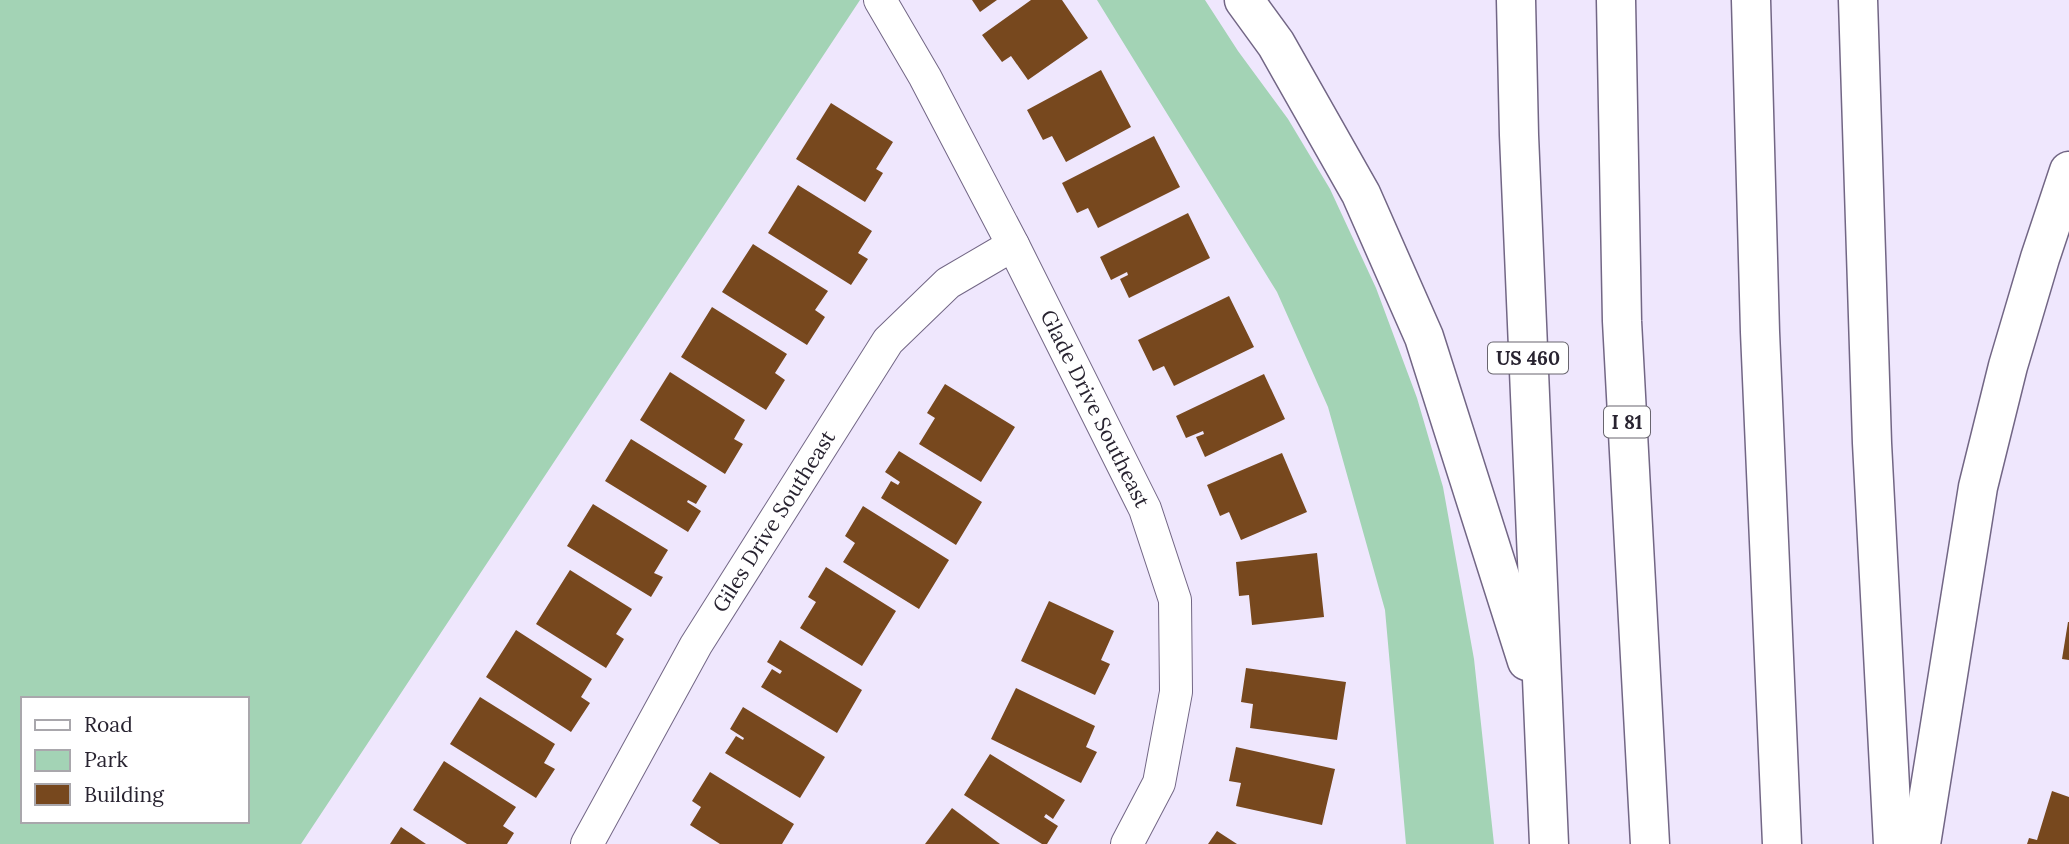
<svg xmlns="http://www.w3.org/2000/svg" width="2069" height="844" viewBox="0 0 2069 844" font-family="Lora,serif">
<rect width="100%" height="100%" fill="#efe7fd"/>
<!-- green -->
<g fill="#a3d3b5" fill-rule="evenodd">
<path d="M0,0H860L301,844H0ZM23,699H247V821H23Z"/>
<path d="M1097,0H1205L1238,51L1288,119L1330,189L1376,288L1417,398L1443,487L1474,659L1494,844H1406L1385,610L1328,407L1277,292Z"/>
</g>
<!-- building -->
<g fill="#77481e">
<path d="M972,0H997L980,12Z"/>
<path d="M1031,0H1062L1088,38L1028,80L1011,56L1002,62L982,35Z"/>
<path d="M1101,70L1131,127L1066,162L1052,136L1043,140L1027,110Z"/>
<path d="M831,103L893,142L876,169L883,173L865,202L796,159Z"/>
<path d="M1154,136L1180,187L1098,228L1088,208L1077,213L1062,183Z"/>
<path d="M798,185L872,231L858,253L868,259L851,285L768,233Z"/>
<path d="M1188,213L1210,258L1129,298L1120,279L1128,275L1127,272L1111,280L1100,257Z"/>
<path d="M753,244L828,291L815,310L825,317L807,345L722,292Z"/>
<path d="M1229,296L1254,347L1174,386L1164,366L1153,371L1138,340Z"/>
<path d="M712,307L787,354L775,373L785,380L766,410L681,357Z"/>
<path d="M670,372L745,420L734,439L743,444L725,474L640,420Z"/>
<path d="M1264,374L1285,419L1205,457L1196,437L1204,434L1203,431L1186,438L1176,416Z"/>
<path d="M945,384L1015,427L981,482L919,444L935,418L927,413Z"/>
<path d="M631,439L707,486L696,504L688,500L687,502L701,511L688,532L605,481Z"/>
<path d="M899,451L982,502L956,545L881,498L891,481L898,485L900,482L885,472Z"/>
<path d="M1282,453L1307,512L1241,540L1229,512L1220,516L1207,485Z"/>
<path d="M593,504L668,550L654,573L663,577L651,597L567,546Z"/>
<path d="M863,506L949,560L919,609L843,562L855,543L845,536Z"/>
<path d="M1317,553L1324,617L1252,625L1249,595L1239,596L1236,562Z"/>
<path d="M826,567L896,611L862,666L800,628L816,602L808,597Z"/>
<path d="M570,570L632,609L616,634L624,639L606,668L536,624Z"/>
<path d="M1049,601L1114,631L1101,660L1110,664L1095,695L1021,661Z"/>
<path d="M2068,622H2069V660L2062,659Z"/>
<path d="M516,630L592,679L581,697L590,703L571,732L486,677Z"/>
<path d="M780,640L862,690L837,733L761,687L772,669L780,674L782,671L767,662Z"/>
<path d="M1246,668L1346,682L1337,740L1250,728L1253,704L1241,702Z"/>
<path d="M1016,688L1095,726L1086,747L1097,752L1081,783L991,739Z"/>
<path d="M480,697L555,744L544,763L555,769L536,798L450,744Z"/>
<path d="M743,707L825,757L800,798L725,753L736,736L743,740L744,738L730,729Z"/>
<path d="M1236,747L1335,769L1322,825L1236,806L1241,783L1229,781Z"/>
<path d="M990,754L1065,800L1053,819L1046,814L1044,817L1058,826L1047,844H1042L964,795Z"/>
<path d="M444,761L516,807L503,826L514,833L507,844H467L413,810Z"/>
<path d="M710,772L794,824L782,844H720L690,825L701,807L692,801Z"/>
<path d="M2052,791L2069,797V844H2027L2029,838L2037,840Z"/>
<path d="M952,808L1000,844H925Z"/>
<path d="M401,827L426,844H390Z"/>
<path d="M1217,831L1237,844H1208Z"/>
</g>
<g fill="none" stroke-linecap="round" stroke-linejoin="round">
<defs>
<g id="minor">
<path id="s1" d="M880,0L925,77L1013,245L1145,509L1175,600L1176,692L1159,783L1127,844"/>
<path id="s2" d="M587,844L696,645L888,341L948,283L1013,245"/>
</g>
<g id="highway">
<path d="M1244,0L1276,44L1361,194L1424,337L1527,661"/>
<path d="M1516,0L1519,135L1549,844"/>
<path d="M1616,0L1622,321L1650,844"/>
<path d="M1751,0L1760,332L1782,844"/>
<path d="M1858,0L1872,443L1893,844"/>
<path d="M1921,844L1978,487L2008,366L2040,258L2069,171"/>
</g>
</defs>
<!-- minor casing -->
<use href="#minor" stroke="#726685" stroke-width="34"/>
<!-- highway casing -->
<use href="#highway" stroke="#726685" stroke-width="41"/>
<!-- minor -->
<use href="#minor" stroke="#fff" stroke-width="32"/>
<!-- highway -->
<use href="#highway" stroke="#fff" stroke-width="38"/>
</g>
<g text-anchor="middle" stroke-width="7" stroke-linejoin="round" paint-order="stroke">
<!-- shield labels -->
<g fill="#fff" stroke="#68656e" stroke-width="2">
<rect x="1488" y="342.5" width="80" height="31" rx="5"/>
<rect x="1604" y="406.5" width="46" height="31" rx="5"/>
</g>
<g font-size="19" font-weight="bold" fill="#282330">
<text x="1528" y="365">US 460</text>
<text x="1627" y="429">I 81</text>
</g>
<!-- street labels -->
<g font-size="21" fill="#282330" stroke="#fff">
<text dy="7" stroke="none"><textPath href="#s1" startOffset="462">Glade Drive Southeast</textPath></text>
<text dy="7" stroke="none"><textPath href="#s2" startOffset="373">Giles Drive Southeast</textPath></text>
</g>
</g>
<!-- legend -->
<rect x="21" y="697" width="228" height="126" fill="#ffffff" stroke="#a9a7ac" stroke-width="2"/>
<rect x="35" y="720" width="35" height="10" fill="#ffffff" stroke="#a9a7ac" stroke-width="2"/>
<text x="84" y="732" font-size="21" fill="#282330">Road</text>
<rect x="35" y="750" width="35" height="21" fill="#a3d3b5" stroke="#a9a7ac" stroke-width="2"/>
<text x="84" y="767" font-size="21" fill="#282330">Park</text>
<rect x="35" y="784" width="35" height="21" fill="#77481e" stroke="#a9a7ac" stroke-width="2"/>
<text x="84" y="802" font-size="21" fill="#282330">Building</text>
</svg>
